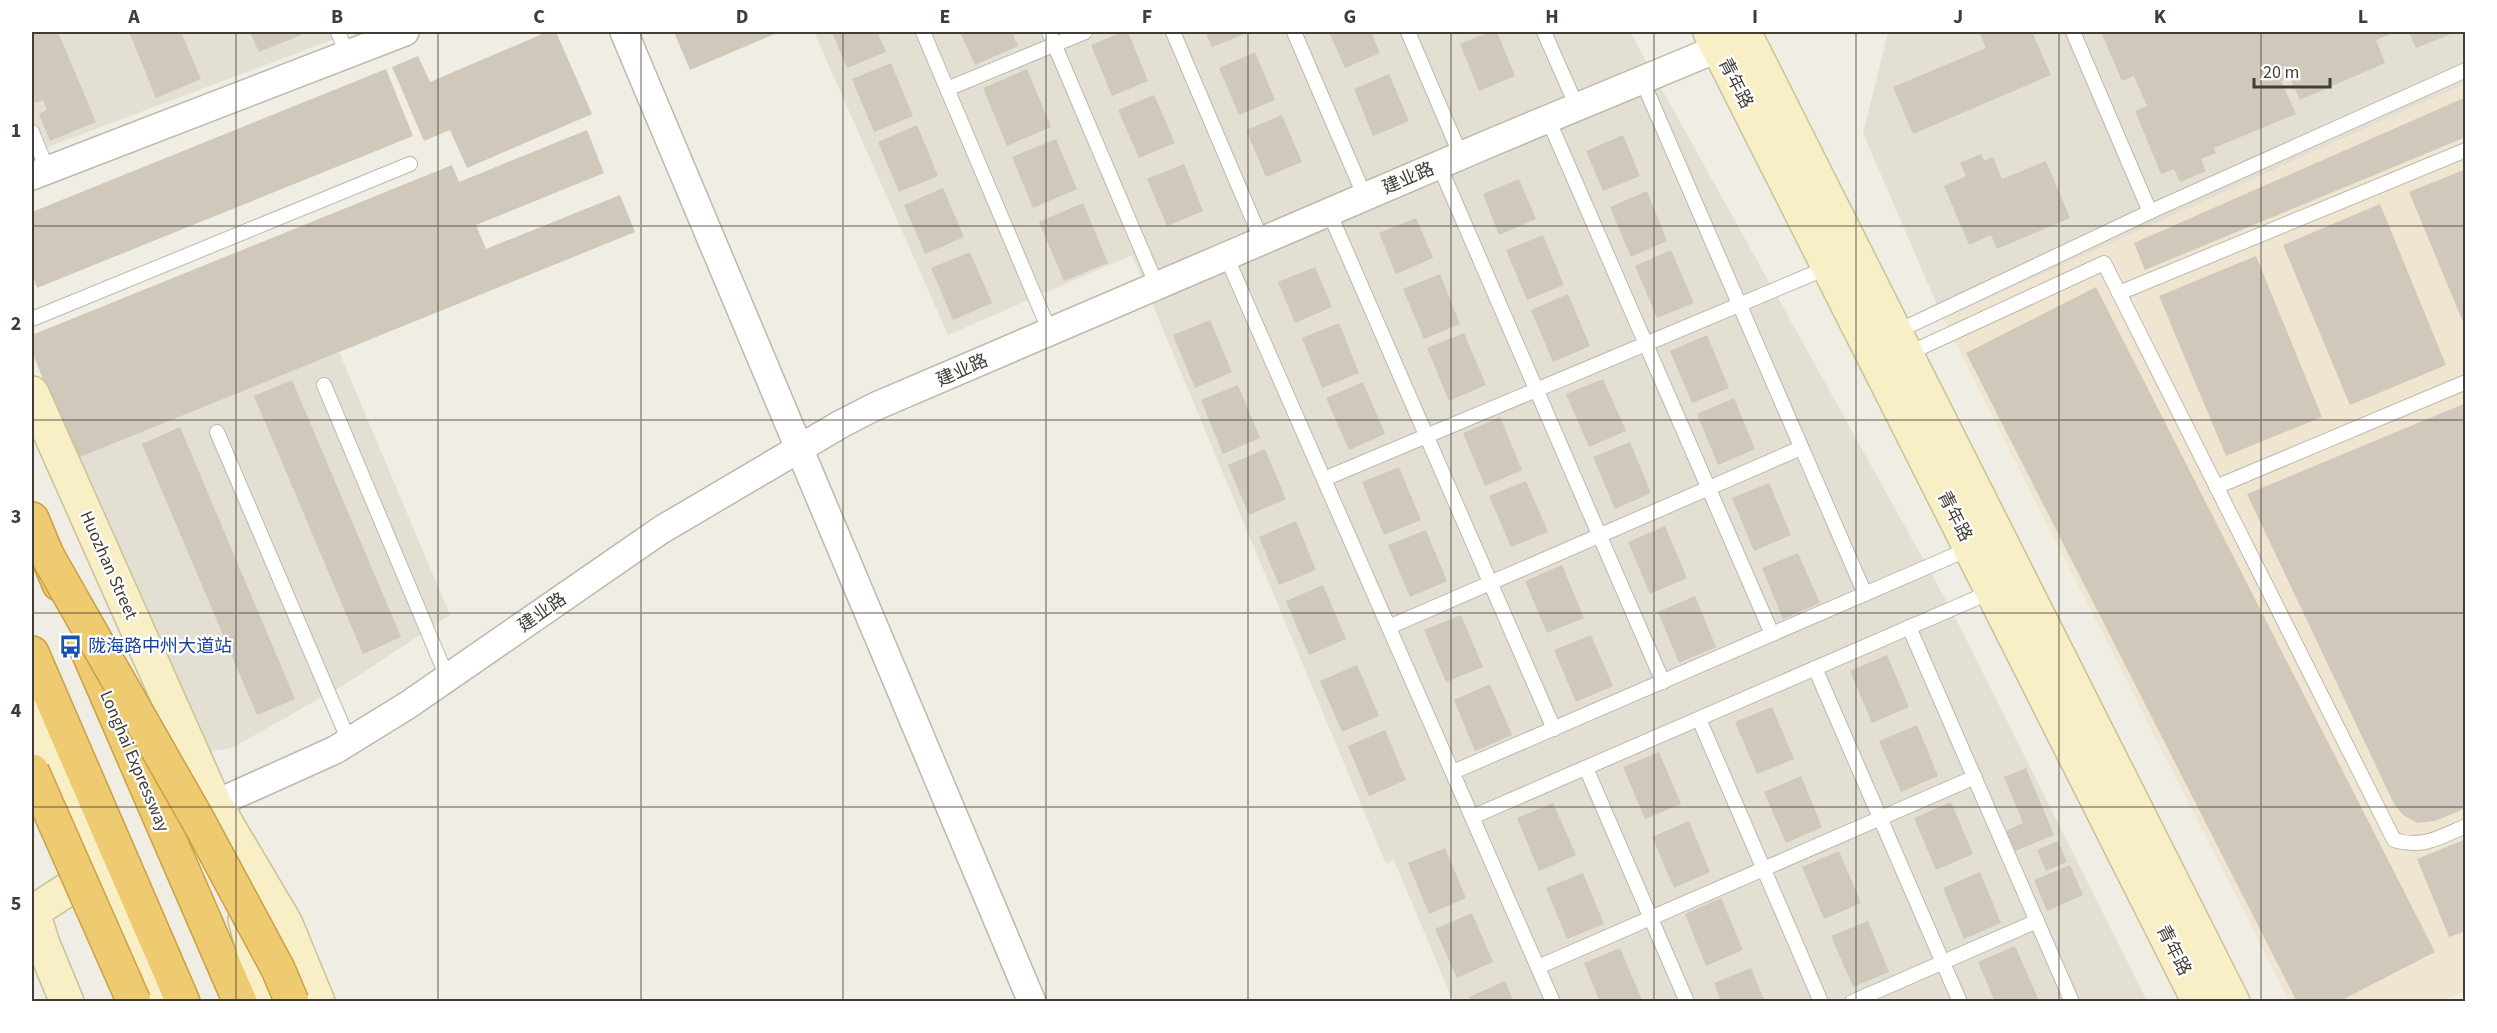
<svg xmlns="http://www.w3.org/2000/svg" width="2497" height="1033" viewBox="0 0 2497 1033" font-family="'Source Sans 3','Noto Sans SC',sans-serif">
<rect width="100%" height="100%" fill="#f0ede4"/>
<!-- residential -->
<g fill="#e3dfd3">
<path d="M32,32H353L32,153Z"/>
<path d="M814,32H1630L1952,611L2147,1001H1453L1394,860L1386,864L1132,255L948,335Z"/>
<path d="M1888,32H2465V84L1943,319L1863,133Z"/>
<path d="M339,352L450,615L347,683L232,748L208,752L62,464Z"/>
</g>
<!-- commercial -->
<path fill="#f0e5d1" d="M2465,84V992L2439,1001H2289L1943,319Z"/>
<!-- building -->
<g fill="#d0c9bb">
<path d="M32,32H58L96,122L50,141L39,114L47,110L43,100L35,103L32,96Z"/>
<path d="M129,32H181L201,79L156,98Z"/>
<path d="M250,32H300L301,35L259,52Z"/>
<path d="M547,32H556L592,114L467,168L450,130L424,141L392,67L418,56L430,82Z"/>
<path d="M674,32H777V33L690,70Z"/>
<path d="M832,32H877L886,52L847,68Z"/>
<path d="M960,32H1012L1018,46L975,65Z"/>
<path d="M1123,32H1128L1148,81L1112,96L1091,45Z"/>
<path d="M1205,32H1250L1212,47Z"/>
<path d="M1329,32H1371L1380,53L1345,68Z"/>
<path d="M1489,32H1497L1515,76L1479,91L1460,44Z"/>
<path d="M1979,32H2032L2051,75L1913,134L1893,87L1986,48Z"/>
<path d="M2101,32H2395L2376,40L2385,63L2300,100L2290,78L2281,81L2296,114L2214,148L2216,153L2201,159L2206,171L2180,182L2174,169L2161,174L2135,111L2147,106L2134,76L2122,81Z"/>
<path d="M2409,32H2456L2416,48Z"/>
<path d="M1255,52L1275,100L1239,115L1219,68Z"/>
<path d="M891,63L913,116L874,132L852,79Z"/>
<path d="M386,69L413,136L37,288L32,274V212Z"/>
<path d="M1027,69L1051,127L1007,146L983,88Z"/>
<path d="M1389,74L1409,121L1373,136L1354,89Z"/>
<path d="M1154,95L1175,143L1139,158L1118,110Z"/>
<path d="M2466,97V137L2145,270L2134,243Z"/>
<path d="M1282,115L1302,162L1266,177L1246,130Z"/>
<path d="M917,125L938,176L899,192L878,142Z"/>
<path d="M587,130L604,173L476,225L486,249L620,195L635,232L75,459L32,352V335L452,165L459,182Z"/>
<path d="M1623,135L1640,176L1603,191L1586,151Z"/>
<path d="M1056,139L1077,189L1033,208L1012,157Z"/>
<path d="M1981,154L1984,161L1993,157L2002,179L2046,161L2070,218L1997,249L1991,235L1969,245L1944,186L1966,176L1960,163Z"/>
<path d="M1184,164L1203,211L1167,226L1147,179Z"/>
<path d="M2466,169V327H2465L2409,192Z"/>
<path d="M1519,179L1536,219L1499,235L1483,194Z"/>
<path d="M943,188L964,237L925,254L904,205Z"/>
<path d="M1647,191L1667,241L1631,257L1610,207Z"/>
<path d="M1083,203L1108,263L1064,281L1039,222Z"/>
<path d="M2380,204L2446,365L2350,405L2283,245Z"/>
<path d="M1416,218L1433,258L1396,274L1379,233Z"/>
<path d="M1543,235L1564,285L1527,300L1506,250Z"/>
<path d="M1671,250L1694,303L1657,318L1635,266Z"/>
<path d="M970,252L992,303L953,320L931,268Z"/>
<path d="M2256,256L2322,417L2226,456L2159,296Z"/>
<path d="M1315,267L1332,307L1295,323L1278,282Z"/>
<path d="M1440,274L1460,324L1424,339L1403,289Z"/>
<path d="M2096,287L2435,952L2338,1002H2297L1966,353Z"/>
<path d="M1568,294L1590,346L1553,362L1531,310Z"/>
<path d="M1210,320L1232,372L1195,388L1173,335Z"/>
<path d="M1339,323L1359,373L1322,388L1302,338Z"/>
<path d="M1464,333L1486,385L1449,401L1427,348Z"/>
<path d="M1707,335L1729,388L1692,403L1670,351Z"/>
<path d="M1603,379L1626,431L1589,447L1566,394Z"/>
<path d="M292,380L401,637L363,654L254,396Z"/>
<path d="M1363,382L1385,434L1349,450L1326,398Z"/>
<path d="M1238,385L1260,438L1223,454L1201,400Z"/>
<path d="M1734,398L1755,449L1718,465L1697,414Z"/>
<path d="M2466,403V808L2435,821L2417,823L2403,815L2394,804L2247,494Z"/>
<path d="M1500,417L1522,470L1485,486L1463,433Z"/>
<path d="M180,427L295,699L257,715L142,444Z"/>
<path d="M1630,442L1651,493L1615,509L1593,457Z"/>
<path d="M1265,449L1286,499L1249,515L1228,465Z"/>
<path d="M1399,467L1421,520L1384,535L1362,482Z"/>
<path d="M1526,481L1548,532L1511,547L1489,496Z"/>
<path d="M1769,483L1791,535L1754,551L1732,498Z"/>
<path d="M1296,521L1316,570L1279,585L1259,537Z"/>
<path d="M1665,526L1687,578L1650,594L1628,542Z"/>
<path d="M1426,530L1447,581L1410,597L1388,545Z"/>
<path d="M1798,553L1820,603L1783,619L1762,568Z"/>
<path d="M1562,565L1584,618L1547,633L1525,581Z"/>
<path d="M1323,585L1346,639L1309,655L1286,601Z"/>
<path d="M1695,596L1716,647L1679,663L1658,612Z"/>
<path d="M1461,615L1483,667L1446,682L1424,630Z"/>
<path d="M1591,635L1613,686L1576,702L1554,650Z"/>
<path d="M1887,655L1909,707L1872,723L1850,671Z"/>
<path d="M1357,665L1379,716L1342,732L1320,681Z"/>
<path d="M1490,684L1512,735L1475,751L1454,700Z"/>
<path d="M1772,707L1794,759L1757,774L1735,722Z"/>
<path d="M1917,725L1938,776L1901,792L1879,741Z"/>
<path d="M1385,730L1406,780L1369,796L1348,746Z"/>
<path d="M1659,752L1681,804L1645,819L1623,767Z"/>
<path d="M2026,768L2054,835L2015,851L2006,831L2023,823L2004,777Z"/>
<path d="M1801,776L1822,827L1786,843L1764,792Z"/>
<path d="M1951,802L1973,854L1936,870L1914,818Z"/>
<path d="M1553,803L1576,855L1539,871L1517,818Z"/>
<path d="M1689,821L1710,872L1674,888L1652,837Z"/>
<path d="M2466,839V931L2449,937L2417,859Z"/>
<path d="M2058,841L2067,862L2046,871L2037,850Z"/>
<path d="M1445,848L1466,898L1429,914L1408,863Z"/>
<path d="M1839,851L1861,903L1824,919L1802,867Z"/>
<path d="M2070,865L2083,895L2047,911L2034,880Z"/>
<path d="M1980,872L2001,923L1964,939L1943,888Z"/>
<path d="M1583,873L1604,924L1567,939L1546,888Z"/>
<path d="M1721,898L1743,950L1706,966L1685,914Z"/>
<path d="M1472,913L1493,962L1457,978L1435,929Z"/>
<path d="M1868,921L1889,972L1853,987L1831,936Z"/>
<path d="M2015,946L2038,998L2030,1002H1995L1978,962Z"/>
<path d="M1620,948L1642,1000L1600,1002L1584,963Z"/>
<path d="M1751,968L1765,1002H1721L1714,983Z"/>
<path d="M1505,981L1514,1002H1470L1469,997Z"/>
</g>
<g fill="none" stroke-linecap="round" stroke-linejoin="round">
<defs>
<g id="lane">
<path d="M338,32L347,54"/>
<path d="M923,32L1050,332"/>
<path d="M1049,32L1157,286"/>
<path d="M1173,32L1262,241"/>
<path d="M1294,32L1365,197"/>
<path d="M1408,32L1461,156"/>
<path d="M1544,32L1577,107"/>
<path d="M2073,32L2150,212"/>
<path d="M1642,80L1865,594"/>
<path d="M947,89L1085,32"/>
<path d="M1548,119L1772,634"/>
<path d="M32,132L47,169"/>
<path d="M1439,165L1663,682"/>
<path d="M1329,212L1554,729"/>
<path d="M1226,256L1553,1002"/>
<path d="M2119,293L2466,150"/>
<path d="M32,319L410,164"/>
<path d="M1896,332L2156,209L2466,70"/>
<path d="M1907,354L2104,263L2394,840C2422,849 2440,837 2466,826"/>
<path d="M324,385L447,677"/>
<path d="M217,432L349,741"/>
<path d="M1324,479L1829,267"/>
<path d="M2216,487L2466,382"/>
<path d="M1389,627L1801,448"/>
<path d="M1909,627L2072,1002"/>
<path d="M1815,668L1960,1002"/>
<path d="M1699,719L1821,1002"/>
<path d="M1586,768L1687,1002"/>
<path d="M1453,772L1971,548"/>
<path d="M1472,817L1993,591"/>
<path d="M1538,967L1975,777"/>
<path d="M1852,1002L2037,921"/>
</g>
<g id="street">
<path d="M624,32L1032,1002"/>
<path d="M32,176L405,32"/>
<path d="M215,804L335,750L408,705L661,530L841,424L874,407L1495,141L1736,41"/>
</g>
<g id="secondary">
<path d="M1710,32L2199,1002"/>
<path d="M1744,32L2233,1002"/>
<path d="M32,393L215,804L286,924L318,1002"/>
<path d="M32,709L155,1002"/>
<path d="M245,919L260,976L270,1002"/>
<path d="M67,1002L43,944L33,912L99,869"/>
</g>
<g id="highway">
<path d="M32,519L59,584"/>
<path d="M85,645L240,1002"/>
<path d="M32,653L183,1002"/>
</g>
</defs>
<!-- lane casing -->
<use href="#lane" stroke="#bdb8ab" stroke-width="16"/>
<!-- street casing -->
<use href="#street" stroke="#bdb8ab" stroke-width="30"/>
<!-- secondary casing -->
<use href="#secondary" stroke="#cbc198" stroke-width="36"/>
<!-- highway casing -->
<use href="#highway" stroke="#cba043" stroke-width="36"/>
<!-- lane -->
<use href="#lane" stroke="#fff" stroke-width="14"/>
<!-- street -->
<use href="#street" stroke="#fff" stroke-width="27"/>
<!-- secondary -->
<use href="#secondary" stroke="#f8efc6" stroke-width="33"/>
<!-- highway -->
<use href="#highway" stroke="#eecb71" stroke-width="33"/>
<defs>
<g id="highway-bridge">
<path d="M48,557L199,822L278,969L292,1002"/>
<path d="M32,771L134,1002"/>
</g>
</defs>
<!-- highway-bridge casing -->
<use href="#highway-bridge" stroke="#cba043" stroke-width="36" stroke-linecap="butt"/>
<!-- highway-bridge -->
<use href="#highway-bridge" stroke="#eecb71" stroke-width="33"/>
</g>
<!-- grid -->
<path fill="none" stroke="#413d35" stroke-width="1.5" stroke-opacity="0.55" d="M236,32V1002M438,32V1002M641,32V1002M843,32V1002M1046,32V1002M1248,32V1002M1451,32V1002M1654,32V1002M1856,32V1002M2059,32V1002M2261,32V1002M32,226H2466M32,420H2466M32,613H2466M32,807H2466"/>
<!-- icons -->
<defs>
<symbol id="bus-bare" viewBox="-9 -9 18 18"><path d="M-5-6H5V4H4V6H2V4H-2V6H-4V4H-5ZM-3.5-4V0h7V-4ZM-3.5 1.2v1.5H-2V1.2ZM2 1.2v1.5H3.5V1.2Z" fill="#1a4fb4" stroke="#fff" stroke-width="2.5" paint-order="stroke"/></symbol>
</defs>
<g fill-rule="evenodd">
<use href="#bus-bare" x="54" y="630" width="33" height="33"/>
</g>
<g text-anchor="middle" stroke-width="4.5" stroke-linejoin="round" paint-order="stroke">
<!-- street labels -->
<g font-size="18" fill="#413d35" stroke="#fff">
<text transform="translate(1736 83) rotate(63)" y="6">青年路</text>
<text transform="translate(1408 178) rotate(-23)" y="6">建业路</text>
<text transform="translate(962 370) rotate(-24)" y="6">建业路</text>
<text transform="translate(1955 516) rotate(63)" y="6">青年路</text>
<text transform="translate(109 565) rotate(66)" y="6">Huozhan Street</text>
<text transform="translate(542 612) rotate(-35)" y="6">建业路</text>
<text transform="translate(135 761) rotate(67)" y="6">Longhai Expressway</text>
<text transform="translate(2174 950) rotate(63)" y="6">青年路</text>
</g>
<!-- transit labels -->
<g font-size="18" fill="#164399" stroke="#fff" text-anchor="start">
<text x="88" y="652">陇海路中州大道站</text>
</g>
</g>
<!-- border -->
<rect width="2497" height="1033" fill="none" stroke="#ffffff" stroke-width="66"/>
<!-- scale -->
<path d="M2254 78v9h76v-9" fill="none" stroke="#413d35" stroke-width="3"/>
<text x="2263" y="78" font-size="18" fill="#413d35" stroke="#ffffff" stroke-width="4.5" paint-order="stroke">20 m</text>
<rect x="33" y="33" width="2431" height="967" fill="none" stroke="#413d35" stroke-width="2"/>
<g font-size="20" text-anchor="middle" font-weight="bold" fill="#413d35">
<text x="134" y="23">A</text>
<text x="337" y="23">B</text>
<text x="539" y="23">C</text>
<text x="742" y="23">D</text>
<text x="945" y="23">E</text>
<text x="1147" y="23">F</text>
<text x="1350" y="23">G</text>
<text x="1552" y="23">H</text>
<text x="1755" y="23">I</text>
<text x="1958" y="23">J</text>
<text x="2160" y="23">K</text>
<text x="2363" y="23">L</text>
<text x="16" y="137">1</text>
<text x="16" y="330">2</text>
<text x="16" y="523">3</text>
<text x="16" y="717">4</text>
<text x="16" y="910">5</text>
</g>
</svg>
